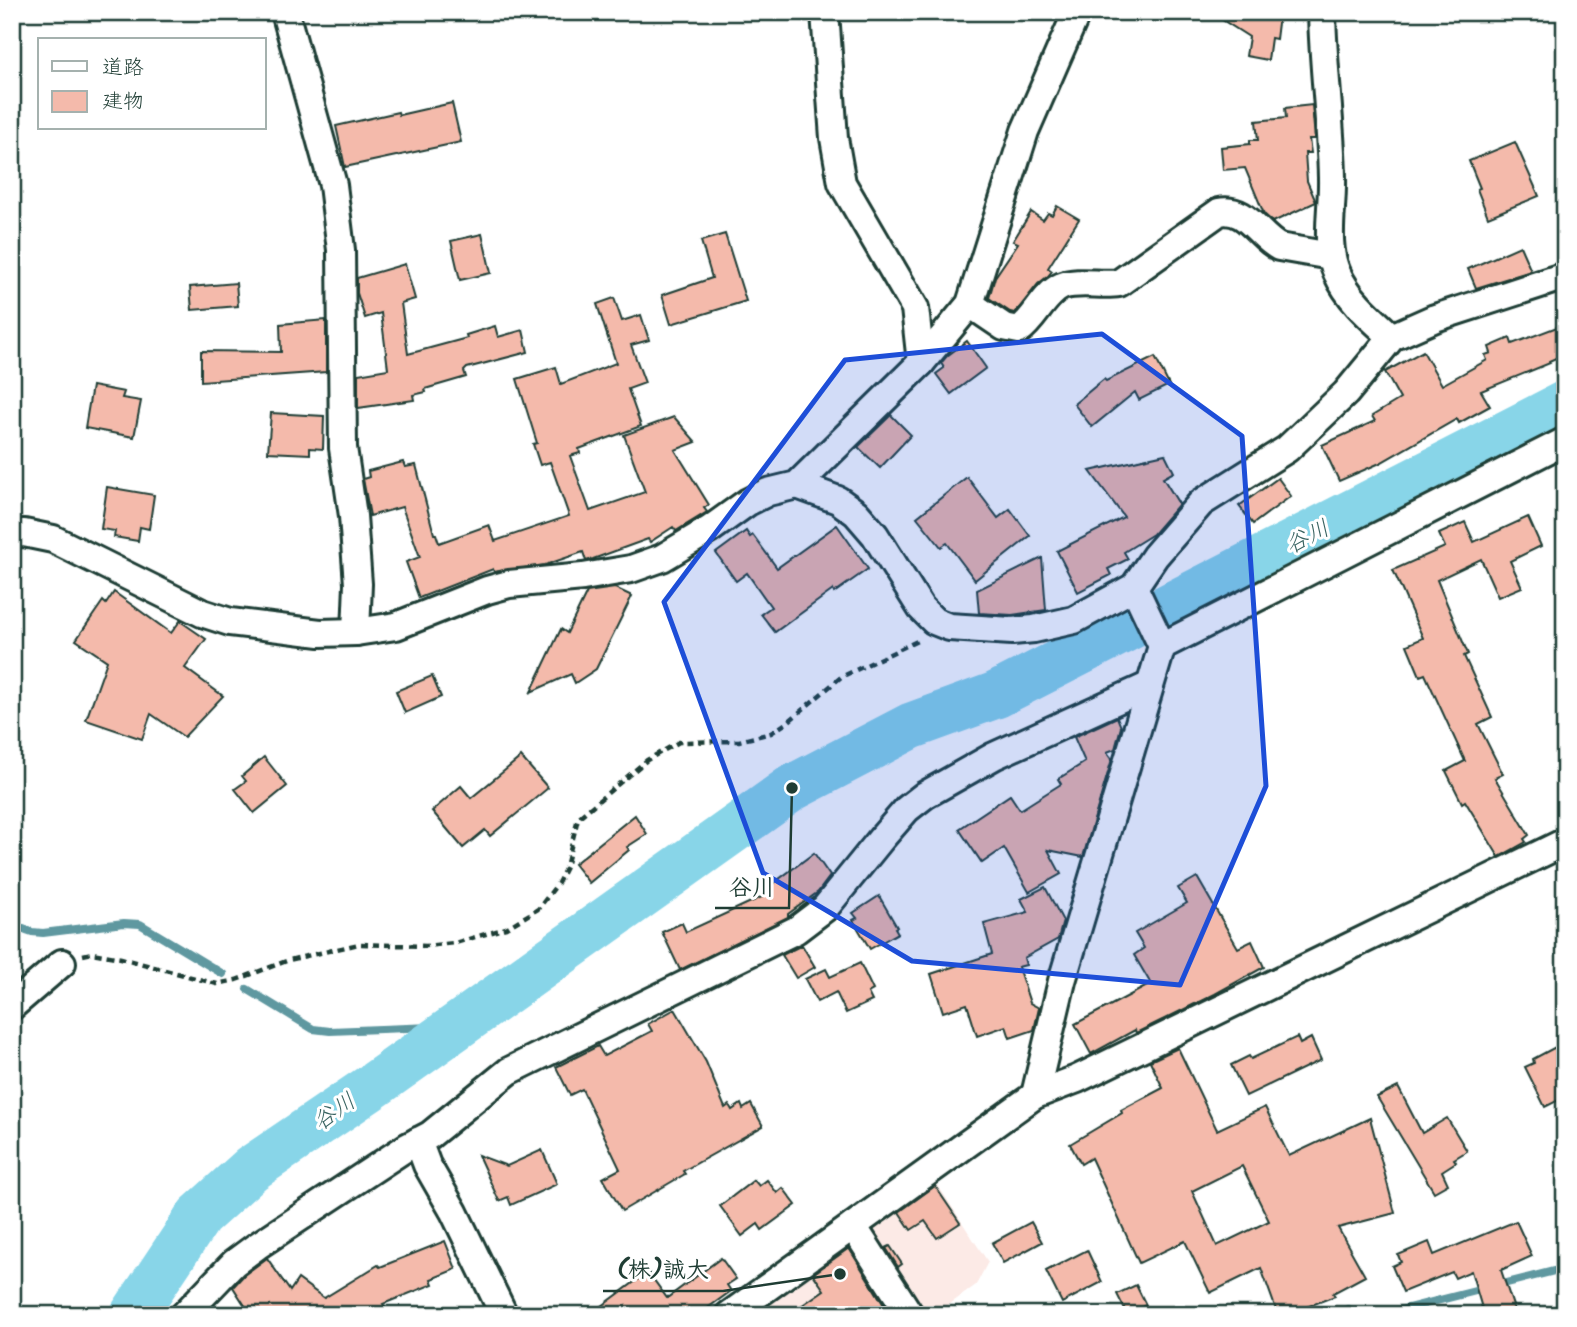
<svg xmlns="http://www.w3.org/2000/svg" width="1577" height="1327" viewBox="0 0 1577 1327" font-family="Kalam,'Klee One',sans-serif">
<rect width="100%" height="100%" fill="#fff"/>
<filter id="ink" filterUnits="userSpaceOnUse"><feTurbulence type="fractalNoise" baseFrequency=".0143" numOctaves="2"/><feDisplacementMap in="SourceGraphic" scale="14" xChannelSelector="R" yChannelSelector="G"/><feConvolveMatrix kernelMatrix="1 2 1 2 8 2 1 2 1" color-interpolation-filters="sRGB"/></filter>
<g filter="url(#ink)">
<!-- built -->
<g fill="#fceae6">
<path d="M935,1181L988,1262L976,1285L935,1315H918L869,1228Z"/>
<path d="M850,1241L902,1315H748Z"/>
</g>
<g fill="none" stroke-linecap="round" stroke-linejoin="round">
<!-- stream -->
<g stroke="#5e98a0" stroke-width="8">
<path d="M12,925L32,932L43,933L124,923L140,924L223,974"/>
<path d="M247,989L313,1029L330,1031L458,1026"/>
<path d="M1332,1315L1348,1309L1361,1315"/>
<path d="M1381,1315L1554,1271H1565"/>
</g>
<!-- river -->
<path stroke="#88d5e8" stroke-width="47" d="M133,1315L199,1216L251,1169L376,1084L792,788L911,726L996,695L1565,404"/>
</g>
<!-- building -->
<g fill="#f4baab" stroke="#1f3d34" stroke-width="2" fill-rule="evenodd">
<path d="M1210,12H1260L1279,15L1276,39L1271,38L1268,60L1246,56L1249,37Z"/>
<path d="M452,103L461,142L345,167L336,126L398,112L399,115Z"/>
<path d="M1312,105L1315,139H1309L1311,153H1305L1307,181L1316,202L1273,222L1264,214L1245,168L1223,170L1221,147L1250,144V140H1258L1256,121L1286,118L1285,108Z"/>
<path d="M1515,142L1539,196L1488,217L1477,189L1480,188L1469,161Z"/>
<path d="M1057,206L1079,219L1048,268L1052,271L1048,276L1038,284L1015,313L1010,312L989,298L995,277L1018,243L1013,241L1031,212L1043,220L1048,213L1052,215Z"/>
<path d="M482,234L491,273L460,280L451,241Z"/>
<path d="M725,234L746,301L671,324L662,295L712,278L701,241Z"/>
<path d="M1520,246L1531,271L1476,288L1468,269Z"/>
<path d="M405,264L415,299L401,303L408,354L467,338L466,335L495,326L498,337L523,330L528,352L467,368L464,371L466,377L425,389L426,392L413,395L414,400L358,408V374L388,369L381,313L365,318L357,293V278Z"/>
<path d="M236,283L238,306L192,310L190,287Z"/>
<path d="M614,298L622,321L641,315L649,340L631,345L645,383L628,389L641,426L579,449L580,453L570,456L590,511L645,492L624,435L674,417L696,442L675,450L709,505L704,508L707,512L676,531L673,527L650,542L648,539L593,559L586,561L583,552L545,565L494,572L493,569L419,598L406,562L420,557L402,507L370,516L363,479L369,477L368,471L403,462L405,467L416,465L434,534H436L439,543L489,525L495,541L569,516L550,462L540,465L533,444L537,443L517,379L556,367L561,384L616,363L597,304Z"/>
<path d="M326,320V372L201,381V351L281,352L280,324Z"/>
<path d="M1565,324V354L1549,361L1550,363L1481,391L1490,406L1459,423L1457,419L1380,463L1339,481L1322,445L1375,421L1372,416L1400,399L1385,372L1423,351L1442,385L1487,360L1485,355L1491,353L1489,347L1510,338L1512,344Z"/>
<path d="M967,341L986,368L951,394L936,374L944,368L941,363L947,356Z"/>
<path d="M1155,357L1169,385L1139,400L1135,392L1092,427L1074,404L1104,379L1106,381Z"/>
<path d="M92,386L124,392L122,398L141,401L134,437L85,428Z"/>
<path d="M271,413L324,416L323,449L310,448V454L268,452Z"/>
<path d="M891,415L911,435L880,468L858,447Z"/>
<path d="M1165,454L1174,472L1163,478L1179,504L1153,534L1124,552L1128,559L1108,569L1111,575L1078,592L1057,551L1124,517L1090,471Z"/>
<path d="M967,477L998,518L1010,509L1030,536L975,580L947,543L941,547L917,517Z"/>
<path d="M1278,478L1291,496L1253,524L1239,506Z"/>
<path d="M107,487L154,495L149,529L140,527L138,541L114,537L115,531L101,529Z"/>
<path d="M1528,517L1541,546L1510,561L1522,587L1498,597L1481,559L1437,580L1468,654L1464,656L1492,717L1478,724L1503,774L1495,778L1529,835L1524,839L1526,842L1499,857L1465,801L1462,803L1446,771L1465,761L1425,674L1420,676L1407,645L1423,638L1393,570L1445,547L1439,534L1465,522L1474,542Z"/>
<path d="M837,525L868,569L834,593L833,590L775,632L761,614L771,607L747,573L736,581L716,553L746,531L750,537L753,535L777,568Z"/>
<path d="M1042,558L1046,610L1012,615L979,613L977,590Z"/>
<path d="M615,588L632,596L596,669L575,683L571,674L531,692L561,629L567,633L587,592Z"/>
<path d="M114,592L171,633L180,621L206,639L185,668L223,696L184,737L151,714L142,739L86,720L107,661L76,640L103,601L106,604Z"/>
<path d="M432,676L441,697L405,713L396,691Z"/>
<path d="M1117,717L1121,727L1115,749L1107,752L1112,759L1083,857L1048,850L1061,874L1029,892L1004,848L982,863L959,829L1010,795L1020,810L1061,784L1058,779L1085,762L1074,737Z"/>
<path d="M264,757L287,786L254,813L235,789L246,781L242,776Z"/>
<path d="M521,757L548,788L490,836L485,830L463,848L432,811L461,786L471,798Z"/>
<path d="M635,815L647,834L627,847L629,850L589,883L574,864Z"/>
<path d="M814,853L830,876L818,892L788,914V917L680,970L662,932L682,923L686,932L766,895L763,891Z"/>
<path d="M1197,877L1238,948L1252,941L1264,967L1215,994L1136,1033L1135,1030L1091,1054L1075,1024L1151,984L1134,955L1144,948L1135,933L1187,903L1178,888Z"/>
<path d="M1045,887L1063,921L1058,939L1024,958L1026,965L1018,967L1030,1003L1039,1008L1034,1030L1010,1038L1006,1026L977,1036L967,1004L943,1012L931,974L992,954L984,924L1028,912L1021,899Z"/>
<path d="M879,896L897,927L895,928L898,933L870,949L853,920L857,918L853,913Z"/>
<path d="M802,945L815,967L796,978L782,955Z"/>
<path d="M860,963L873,990L868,993L872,1001L846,1013L836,992L817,1002L805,979L826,969L830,977Z"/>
<path d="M675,1009L706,1062L725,1108L729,1105L732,1110L741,1104L743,1109L751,1104L763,1126L683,1171L685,1174L622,1211L603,1178L620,1169L582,1089L570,1095L556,1067L598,1046L604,1056L652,1031L648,1024Z"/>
<path d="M1297,1037L1300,1044L1311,1038L1321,1060L1246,1096L1231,1065L1249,1056L1251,1059Z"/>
<path d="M1565,1042V1097L1545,1107L1525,1067L1534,1063L1533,1059Z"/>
<path d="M1178,1048L1217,1130L1265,1107L1289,1156L1370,1118L1395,1213L1338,1228L1365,1276L1333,1293L1335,1296L1286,1315H1278L1261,1268L1210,1293L1185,1241L1139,1263L1091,1158L1081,1164L1070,1144L1122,1113L1121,1110L1163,1088L1150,1061ZM1242,1166L1269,1221L1217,1246L1192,1191Z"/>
<path d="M1398,1087L1422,1133L1447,1118L1467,1151L1454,1159L1456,1162L1442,1171L1448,1184L1434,1192L1377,1097Z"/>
<path d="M542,1150L557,1184L511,1205L508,1197L499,1201L478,1155L507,1166Z"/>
<path d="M754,1180L759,1186L767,1180L777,1193L783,1188L796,1205L762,1230L758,1224L742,1236L720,1206Z"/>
<path d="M935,1186L960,1223L937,1238L925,1221L911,1230L899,1212Z"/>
<path d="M1516,1221L1532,1256L1501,1270L1514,1309L1498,1315H1484L1471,1271L1455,1278L1452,1272L1403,1292L1392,1266L1401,1262L1398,1255L1429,1242L1434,1255Z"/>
<path d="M1031,1222L1042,1242L1003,1263L992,1243Z"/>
<path d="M445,1241L456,1269L431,1279L433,1284L383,1304L390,1315H251L233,1287L244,1275L267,1258L290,1291L298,1279L324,1298L378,1265L380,1267Z"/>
<path d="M890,1246L902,1264L898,1267L886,1248Z"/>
<path d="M849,1248L890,1315H788L824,1290L813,1274Z"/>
<path d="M1087,1250L1102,1282L1062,1303L1046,1271Z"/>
<path d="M721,1258L736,1279L727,1285L731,1291L698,1315H590L648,1272L667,1298Z"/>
<path d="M1136,1285L1146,1305L1127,1314L1117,1294Z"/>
</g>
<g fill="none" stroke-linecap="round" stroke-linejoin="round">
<defs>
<g id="minor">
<path d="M285,12L333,185L341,250L343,448L353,516L358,584L356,632"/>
<path d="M825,12L834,138L842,183L915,308L921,363"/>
<path d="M1322,12C1323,68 1331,122 1332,178C1333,209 1324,244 1337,273C1349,300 1371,318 1392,337"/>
<path d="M970,304L1004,327L1019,330C1035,319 1044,294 1062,286C1079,280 1101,286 1119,283L1219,212C1246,206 1258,236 1279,247L1331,256"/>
<path d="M797,485L838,500L856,513L875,535L921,608L934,621L949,627L1012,631L1034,629L1074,620L1134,587L1155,556L1201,503L1287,449L1346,393L1392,337L1435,318L1565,276"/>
<path d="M12,534L24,533L53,539L202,613L230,622L320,633L356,632L396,626L487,590L509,584L583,577L631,569L662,558L709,530L748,502L768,492L797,485L921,363L970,304L1025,131L1077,12"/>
<path d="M1134,587L1162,646"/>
<path d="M12,1006L62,963"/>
<path d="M1035,1095L1062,981L1162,646L1565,441"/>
<path d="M418,1141L427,1165L454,1212L504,1315"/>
<path d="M853,1226L910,1315"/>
<path d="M184,1315L234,1263L257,1246L407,1147L430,1135L509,1071L796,930L825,908L881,839L907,809L925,795L994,756L1148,686"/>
<path d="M729,1315L1035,1095L1077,1079L1565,842"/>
</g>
</defs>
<!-- minor casing -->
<use href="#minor" stroke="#1f3d34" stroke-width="32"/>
<!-- path -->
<path stroke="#1f3d34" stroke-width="4.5" stroke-dasharray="7 5" stroke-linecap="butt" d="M83,955L92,953L121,958L217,984L236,980L289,960L359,944L426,946L455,943L506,928L538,909L558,883L566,867L578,818L647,760L679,742L739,741L771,733L788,722L841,677L917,641"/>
<!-- minor -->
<use href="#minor" stroke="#fff" stroke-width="26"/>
</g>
</g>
<!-- marked area -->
<path fill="#1d4ed8" fill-opacity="0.2" stroke="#1d4ed8" stroke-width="5" stroke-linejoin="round" d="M1102,334L1242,436L1266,786L1180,985L912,961L763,873L664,602L845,360Z"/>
<g text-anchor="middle" stroke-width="6" stroke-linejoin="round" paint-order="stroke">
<!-- water labels -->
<g font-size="23" font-style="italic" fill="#396361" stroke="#fff">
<text transform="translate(1307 536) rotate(-27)" y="8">谷川</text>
<text transform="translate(334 1111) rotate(-35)" y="8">谷川</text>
</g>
</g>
<!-- callouts -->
<path fill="none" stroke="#1f3d34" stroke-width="2.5" d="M792 788L789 908H715M840 1274L723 1291H603"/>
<g fill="#1f3d34" stroke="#fff" stroke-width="2.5">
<circle cx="792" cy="788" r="7"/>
<circle cx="840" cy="1274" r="7"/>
</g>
<g font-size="23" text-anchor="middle" font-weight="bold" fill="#1f3d34" stroke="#fff" stroke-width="6" stroke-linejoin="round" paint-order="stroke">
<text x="752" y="895">谷川</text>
<text x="663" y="1277">(株)誠大</text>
</g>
<!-- margin -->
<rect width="1577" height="1327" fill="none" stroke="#fff" stroke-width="42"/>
<rect x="21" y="21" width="1535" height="1285" fill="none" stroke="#1f3d34" stroke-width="2.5" filter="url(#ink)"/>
<!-- legend -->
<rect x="38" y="38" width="228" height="91" fill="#ffffff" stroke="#a5b1ae" stroke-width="2"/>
<rect x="52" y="61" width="35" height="10" fill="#ffffff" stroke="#a5b1ae" stroke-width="2"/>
<text x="102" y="74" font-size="21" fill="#1f3d34">道路</text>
<rect x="52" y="91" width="35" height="21" fill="#f4baab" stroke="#a5b1ae" stroke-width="2"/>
<text x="102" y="108" font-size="21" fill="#1f3d34">建物</text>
</svg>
